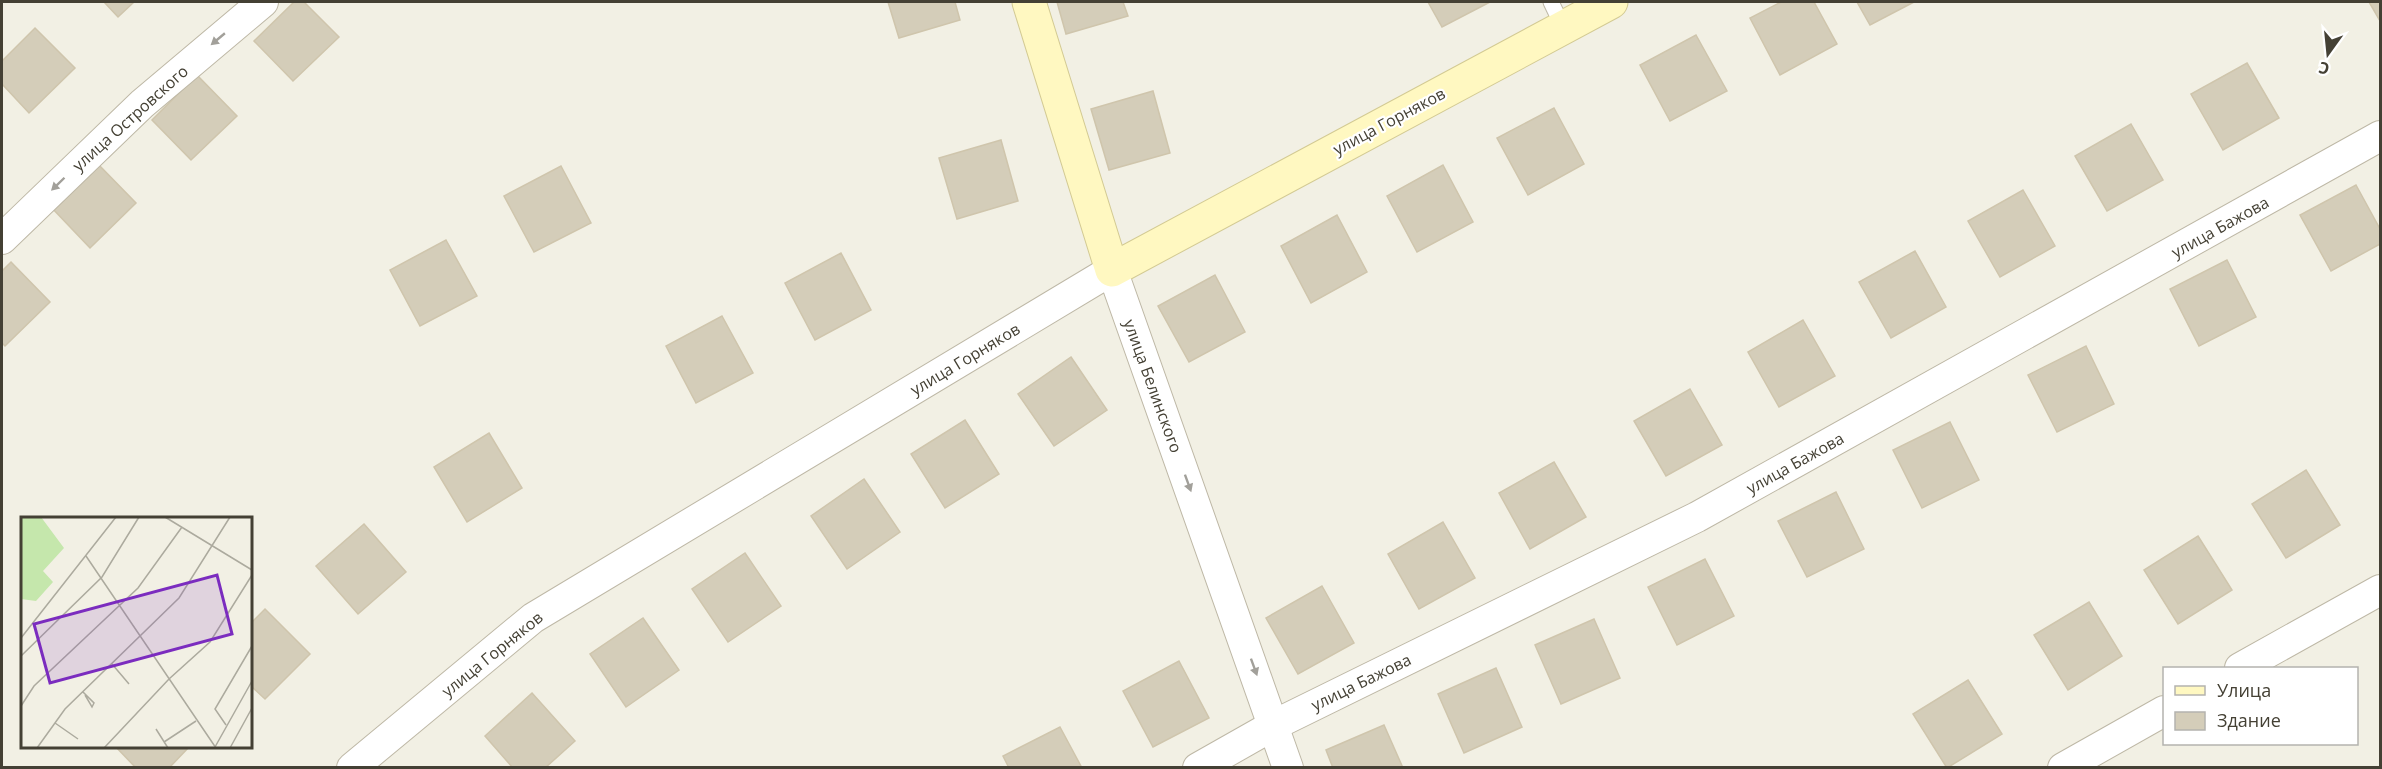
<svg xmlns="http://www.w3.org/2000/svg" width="2382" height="769" viewBox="0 0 2382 769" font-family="'Open Sans',sans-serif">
<rect width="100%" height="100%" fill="#f2f0e4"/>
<!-- building -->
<g fill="#d4cdb9" stroke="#cfc5ac" stroke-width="1.5">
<path d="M104,2H134L118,17Z"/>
<path d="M294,2H304L339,37L293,81L254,41Z"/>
<path d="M888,2H955L960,20L899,38Z"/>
<path d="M1057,2H1123L1128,16L1066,34Z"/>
<path d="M1428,2H1490L1442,27Z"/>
<path d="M1781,2H1814L1837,44L1780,75L1750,18Z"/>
<path d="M1857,2H1914L1870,25Z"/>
<path d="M2369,2H2380V21Z"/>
<path d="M35,28L75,68L29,113L2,84V61Z"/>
<path d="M1696,35L1727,91L1670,121L1640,65Z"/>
<path d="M2247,63L2279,118L2223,150L2191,94Z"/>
<path d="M197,75L237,116L191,160L152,120Z"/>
<path d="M1153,91L1170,153L1109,170L1091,109Z"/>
<path d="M1554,108L1584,164L1528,195L1497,138Z"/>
<path d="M2131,124L2163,180L2107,211L2075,156Z"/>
<path d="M1001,140L1018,201L957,219L939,158Z"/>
<path d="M97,163L136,203L90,248L51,207Z"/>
<path d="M1443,165L1473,222L1417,252L1387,196Z"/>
<path d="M561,166L591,223L534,252L504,196Z"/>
<path d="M2356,185L2380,229V244L2331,271L2300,215Z"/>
<path d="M2023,190L2055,246L2000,277L1968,221Z"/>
<path d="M1337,215L1367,272L1311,303L1281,246Z"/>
<path d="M446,240L477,296L420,326L390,270Z"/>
<path d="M1915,251L1946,307L1891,338L1859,282Z"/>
<path d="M841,253L871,310L815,340L785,283Z"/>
<path d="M2227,260L2256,317L2199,346L2170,289Z"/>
<path d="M11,262L50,302L5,346L2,343V271Z"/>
<path d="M1215,275L1245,332L1189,362L1158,306Z"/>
<path d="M722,316L753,373L696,403L666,346Z"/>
<path d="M1803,320L1835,376L1779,407L1748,352Z"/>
<path d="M2086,346L2114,404L2057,432L2028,375Z"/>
<path d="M1071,357L1107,410L1054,446L1018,394Z"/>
<path d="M1690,389L1722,445L1666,476L1634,421Z"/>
<path d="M965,420L999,474L945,508L911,454Z"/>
<path d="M1950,422L1979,480L1922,508L1893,450Z"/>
<path d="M489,433L522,488L467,522L434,467Z"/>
<path d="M1554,462L1586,517L1530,549L1499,493Z"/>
<path d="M2306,470L2340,525L2286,558L2252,504Z"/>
<path d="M864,479L900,532L847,569L811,516Z"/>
<path d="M1836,492L1864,549L1807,577L1778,521Z"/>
<path d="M1443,522L1475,578L1419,609L1388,554Z"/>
<path d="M364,524L406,572L358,614L316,566Z"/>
<path d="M2198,536L2232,590L2178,624L2144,570Z"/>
<path d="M745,553L781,606L728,642L692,589Z"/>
<path d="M1705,559L1734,616L1677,645L1648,587Z"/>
<path d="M1322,586L1354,643L1298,674L1266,618Z"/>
<path d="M2089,602L2122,656L2068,690L2034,635Z"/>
<path d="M265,609L310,654L265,699L250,685V624Z"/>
<path d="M643,618L679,670L626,707L590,654Z"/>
<path d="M1594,619L1620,678L1561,704L1535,645Z"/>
<path d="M1179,661L1209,718L1153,747L1123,691Z"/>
<path d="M1496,668L1522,727L1464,753L1438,694Z"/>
<path d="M1968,680L2002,734L1947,768L1913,714Z"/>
<path d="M532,693L575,741L545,768H513L485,736Z"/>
<path d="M1384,725L1403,768H1333L1326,750Z"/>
<path d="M1060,727L1082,768H1009L1003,756Z"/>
<path d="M115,746H190L169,768H136Z"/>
</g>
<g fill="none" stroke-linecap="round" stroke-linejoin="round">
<defs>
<path id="lane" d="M1551,2L1563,27"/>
<g id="street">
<path d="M2,239L142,104L263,2"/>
<path d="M2240,668L2380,590"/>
<path d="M352,768L533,618L1112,270L1288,768"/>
<path d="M1198,768L1274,725L1697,517L2380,136"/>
<path d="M2063,768L2164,711"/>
</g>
<path id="secondary" d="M1029,2L1112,270L1611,2"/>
</defs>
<!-- lane casing -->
<use href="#lane" stroke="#beb8a6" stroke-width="17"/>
<!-- street casing -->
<use href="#street" stroke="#beb8a6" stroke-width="32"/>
<!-- secondary casing -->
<use href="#secondary" stroke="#d3ca93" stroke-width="35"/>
<!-- lane -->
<use href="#lane" stroke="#fff" stroke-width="15"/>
<!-- street -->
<use href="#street" stroke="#fff" stroke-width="30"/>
<!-- secondary -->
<use href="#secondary" stroke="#fff8c1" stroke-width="33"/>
</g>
<!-- one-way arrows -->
<defs><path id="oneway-solid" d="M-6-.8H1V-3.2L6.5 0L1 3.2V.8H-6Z" transform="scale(1.5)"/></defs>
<g fill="#a2a09a">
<use href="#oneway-solid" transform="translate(218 39) rotate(140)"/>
<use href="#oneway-solid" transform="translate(58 184) rotate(136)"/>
<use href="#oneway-solid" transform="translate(1188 483) rotate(70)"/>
<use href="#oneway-solid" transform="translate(1254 667) rotate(70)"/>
</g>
<g text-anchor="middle" stroke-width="4.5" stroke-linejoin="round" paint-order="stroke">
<!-- street labels -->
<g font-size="16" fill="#444034" stroke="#fff">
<text transform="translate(130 118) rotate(-42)" y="6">улица Островского</text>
<text transform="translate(1389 121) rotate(-28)" y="6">улица Горняков</text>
<text transform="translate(2220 227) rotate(-29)" y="6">улица Бажова</text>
<text transform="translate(965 359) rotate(-31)" y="6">улица Горняков</text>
<text transform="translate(1153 386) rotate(70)" y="6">улица Белинского</text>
<text transform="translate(1795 463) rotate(-29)" y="6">улица Бажова</text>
<text transform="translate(492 654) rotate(-39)" y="6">улица Горняков</text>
<text transform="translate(1361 682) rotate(-26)" y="6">улица Бажова</text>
</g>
</g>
<!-- overview -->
<g transform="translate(21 517)">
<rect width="231" height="231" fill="#f2f0e4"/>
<path d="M0,0H20L43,31L22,54L32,65L15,84L0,82Z" fill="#c5e7ac"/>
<path fill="none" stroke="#acaa9e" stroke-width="1.5" d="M144,0L231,53M65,39L195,231M0,121L95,0M0,139L81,60L118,0M91,147L108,167M62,175L73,186L71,190L64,178M0,189L13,169L117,71L161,10M34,206L57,222M205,208L194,192L231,129M135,212L147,231M143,225L175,204M194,230L231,164M16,231L44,192L158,81L209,0M83,231L148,162L189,125L231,58M209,231L231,191"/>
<path fill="#7b2cbf" fill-opacity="0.15" stroke="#7b2cbf" stroke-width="3" d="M196,58L211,117L29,166L13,107Z"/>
<rect width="231" height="231" fill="none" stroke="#444034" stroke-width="3"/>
</g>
<!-- border -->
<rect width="2382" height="769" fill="none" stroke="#444034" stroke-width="6"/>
<!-- legend -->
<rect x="2163" y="667" width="195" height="78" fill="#ffffff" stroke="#b4b3ae" stroke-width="1.5"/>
<rect x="2175" y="686" width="30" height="9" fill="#fff8c1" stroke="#b4b3ae" stroke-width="1.5"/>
<text x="2217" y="697" font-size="18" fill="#444034">Улица</text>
<rect x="2175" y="712" width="30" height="18" fill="#d4cdb9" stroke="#b4b3ae" stroke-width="1.5"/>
<text x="2217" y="727" font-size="18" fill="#444034">Здание</text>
<!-- north arrow -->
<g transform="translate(2328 54) rotate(195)" stroke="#ffffff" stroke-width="4.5" paint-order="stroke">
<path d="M0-4.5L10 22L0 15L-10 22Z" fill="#444034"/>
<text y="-9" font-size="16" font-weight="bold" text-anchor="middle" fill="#444034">С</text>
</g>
</svg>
